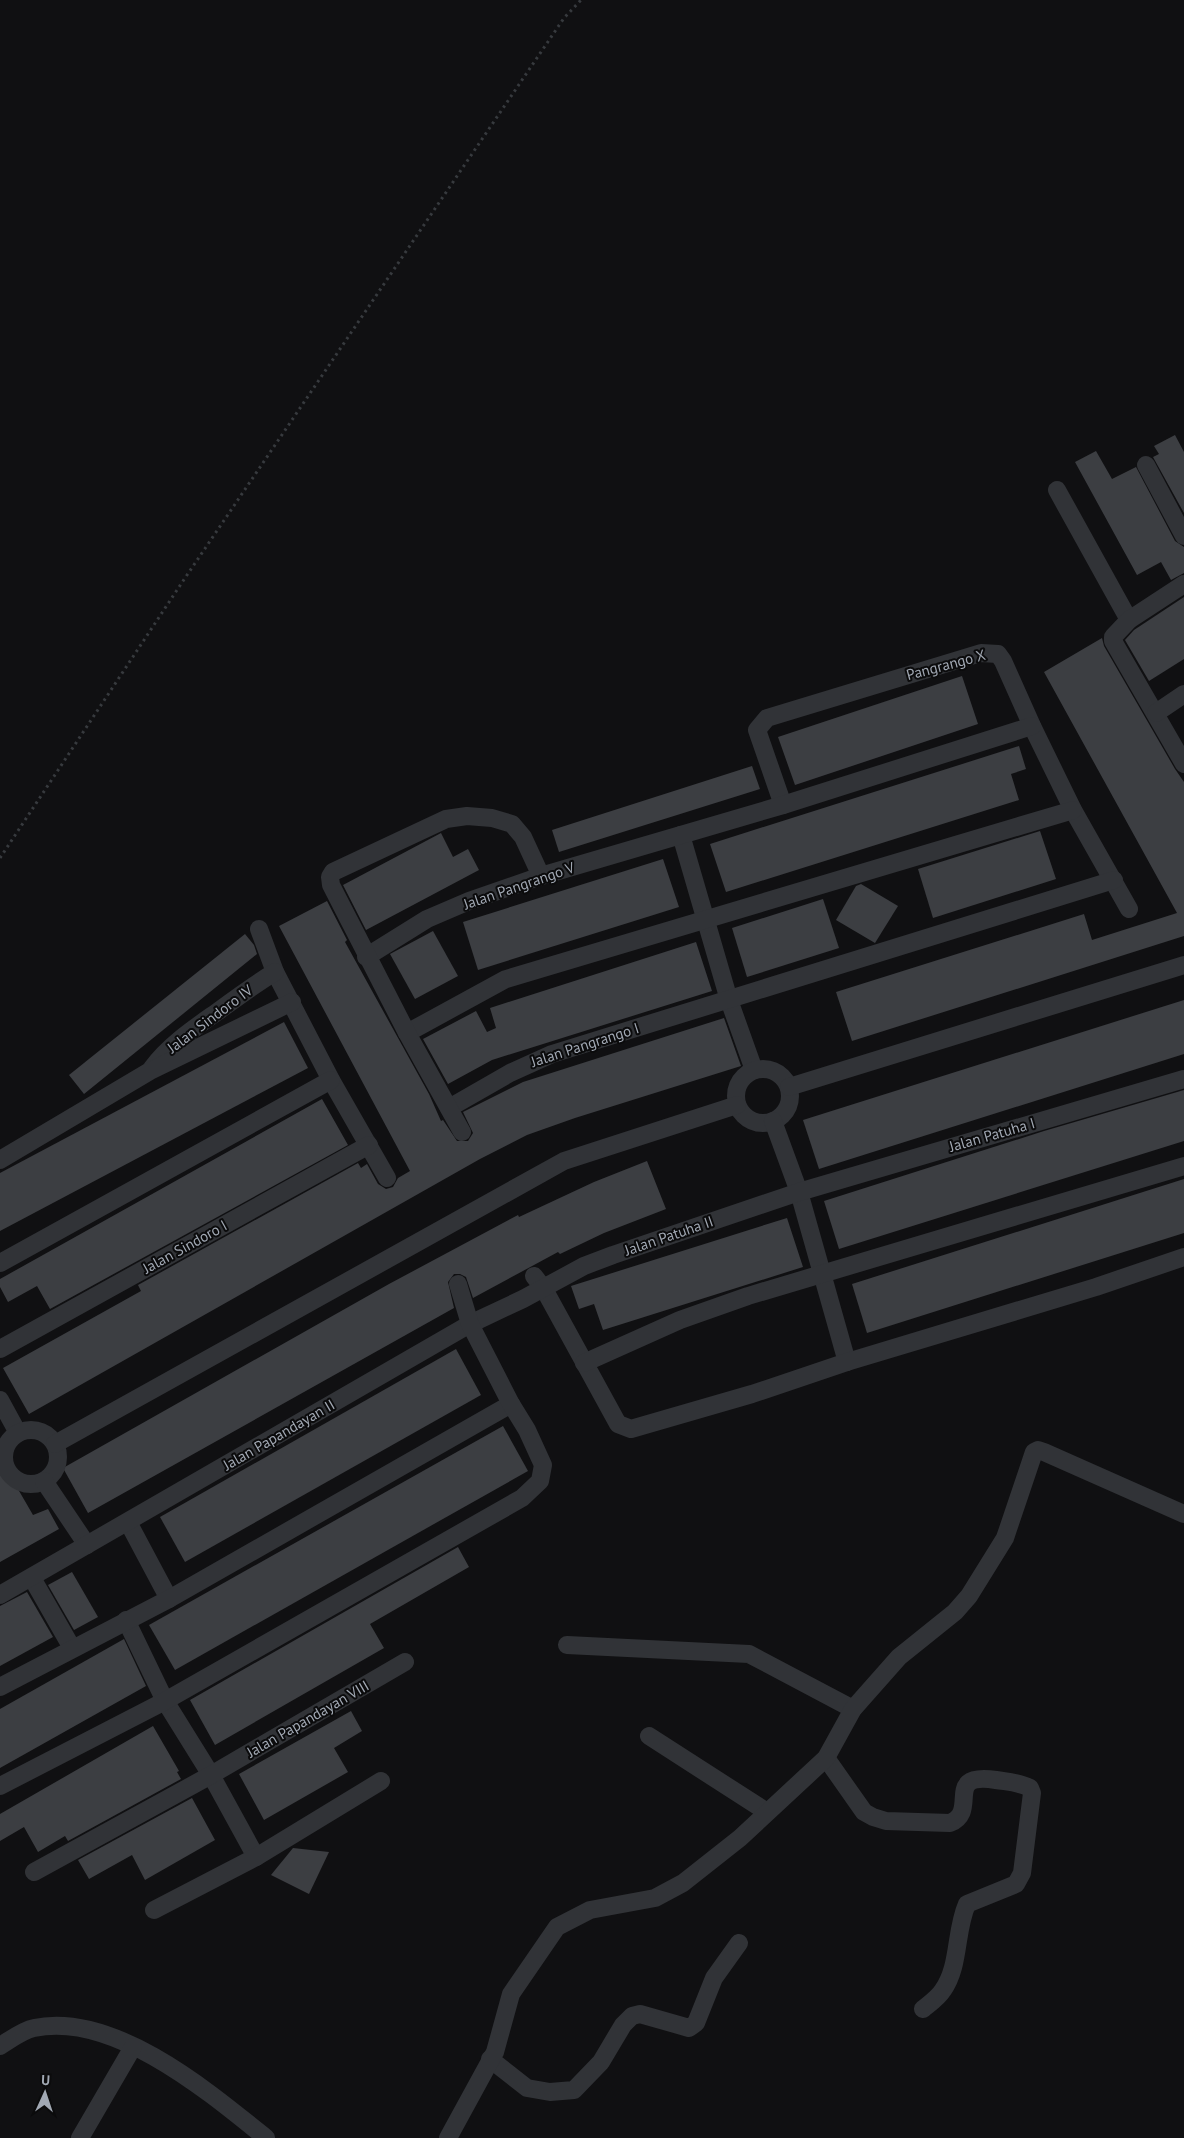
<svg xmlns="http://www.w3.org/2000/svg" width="1184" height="2138" viewBox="0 0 1184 2138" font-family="'PT Sans',sans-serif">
<rect width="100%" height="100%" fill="#101012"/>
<!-- building -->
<g fill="#3c3e42">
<path d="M1175,435L1184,452V513L1153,457L1159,454L1154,446Z"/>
<path d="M1096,451L1112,479L1136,467L1175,541L1184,547V573L1171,580L1161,562L1137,575L1075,462Z"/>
<path d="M1184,597V659L1149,681L1125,640L1134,630Z"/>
<path d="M1102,638L1104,646L1175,769L1184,782V936L852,1041L836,992L1084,914L1092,940L1177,913L1044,672Z"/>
<path d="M962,676L978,724L795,785L778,737Z"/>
<path d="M1019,746L1026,769L1011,774L1019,800L726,892L710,844Z"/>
<path d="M752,766L760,789L559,852L552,830Z"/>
<path d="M1040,831L1056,879L933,918L918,869Z"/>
<path d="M441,833L453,857L468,849L479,870L366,930L343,885Z"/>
<path d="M663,859L679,907L478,970L463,922Z"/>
<path d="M861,884L898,906L875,943L836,920L856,886Z"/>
<path d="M823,899L839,948L747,977L732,928Z"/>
<path d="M327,901L347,940L345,942L429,1094L441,1121L443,1120L457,1141H468L473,1133L463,1112L523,1082L724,1018L741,1066L575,1118L527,1135L480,1159L29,1414L3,1368L141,1291L138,1285L358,1163L361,1168L367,1164L378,1184L386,1189L393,1187L398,1178L410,1171L279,926Z"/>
<path d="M433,931L458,976L415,999L390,954Z"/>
<path d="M245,934L254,945L257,954L84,1094L69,1075Z"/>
<path d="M696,942L712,991L492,1060L448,1084L423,1039L476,1011L487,1032L496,1028L490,1008Z"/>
<path d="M1184,1000V1054L819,1169L803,1120Z"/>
<path d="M284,1022L308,1068L0,1231V1173Z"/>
<path d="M1184,1090V1141L839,1249L824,1201L1044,1131Z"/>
<path d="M322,1099L348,1145L50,1309L37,1286L8,1302L0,1287V1279Z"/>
<path d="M647,1161L666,1209L604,1233L560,1254L558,1252L473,1298L466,1277L460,1274H454L448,1282L454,1308L88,1513L63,1468L389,1284L518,1215L519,1217L594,1182Z"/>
<path d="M1184,1179V1233L867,1333L852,1284Z"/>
<path d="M787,1218L803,1267L603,1330L594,1304L579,1309L571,1286Z"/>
<path d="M456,1349L481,1395L185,1562L160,1517Z"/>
<path d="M503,1426L528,1471L175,1670L149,1625Z"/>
<path d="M0,1458L33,1515L48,1509L59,1529L0,1562Z"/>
<path d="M458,1547L469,1567L370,1624L384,1648L215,1745L190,1700Z"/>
<path d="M72,1572L98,1617L74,1630L48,1585Z"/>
<path d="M27,1592L53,1637L0,1666V1606Z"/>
<path d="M124,1639L146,1686L0,1768V1709Z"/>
<path d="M351,1711L362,1731L334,1748L348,1772L264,1820L239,1774Z"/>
<path d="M153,1726L179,1771L177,1772L181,1779L68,1841L65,1836L38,1852L24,1827L0,1841V1814Z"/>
<path d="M192,1798L215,1840L145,1880L132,1855L89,1879L78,1860Z"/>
<path d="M293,1848L329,1852L309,1894L271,1875Z"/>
</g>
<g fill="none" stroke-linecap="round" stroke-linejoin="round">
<!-- path -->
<path stroke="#373a3e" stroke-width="3" stroke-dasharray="2.5 4" stroke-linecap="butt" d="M0,858L183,581L564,18L581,0"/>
<!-- street -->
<g stroke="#313337" stroke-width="18">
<path d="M1146,465L1184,536"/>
<path d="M1057,490L1129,620"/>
<path d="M1184,584L1129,620L1113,637V641L1184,764"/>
<path d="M1156,713L1184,694"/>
<path d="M783,805L757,730L767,718L981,653L998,654L1003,661L1032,726L1073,810L1129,909"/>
<path d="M681,835L729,1000L754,1070"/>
<path d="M259,929L275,972L331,1080L387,1178"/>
<path d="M366,957L427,919L469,901L541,876L783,805L1032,726"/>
<path d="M407,1033L506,979L1073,810"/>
<path d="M152,1068C169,1045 193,1029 217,1012C236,998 255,984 275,972"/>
<circle cx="763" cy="1096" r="27"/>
<path d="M789,1087L1184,965"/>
<path d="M449,1108L510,1073L552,1054L1114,880"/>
<path d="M773,1121L799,1192L847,1362"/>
<path d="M462,1132L407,1033L331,885L330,877L333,872L446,819L467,816L492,818L512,824L523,837L541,876"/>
<path d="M0,1160L150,1071L292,1002"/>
<path d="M0,1263L331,1080"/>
<path d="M534,1276L544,1289L618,1424L631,1429L752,1394L847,1362L1096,1287L1184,1257"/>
<path d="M0,1349L369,1145"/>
<path d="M584,1363L680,1320L748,1296L1184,1166"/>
<path d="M0,1400L18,1433"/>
<circle cx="31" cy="1457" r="27"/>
<path d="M55,1444L564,1161L737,1105"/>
<path d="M44,1481L87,1545"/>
<path d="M128,1522L169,1599"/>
<path d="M32,1578L72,1648"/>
<path d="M0,1595L470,1324L523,1299L584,1266L613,1255L799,1192L1184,1079"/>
<path d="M126,1620L165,1701L211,1775L256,1857"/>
<path d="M567,1645L749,1654L853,1709"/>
<path d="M0,1687L169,1599L511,1404"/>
<path d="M649,1736L767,1812"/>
<path d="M826,1758L864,1812L873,1817L886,1821L950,1823C980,1811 942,1772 996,1780C1008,1782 1019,1782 1030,1788L1032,1793L1022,1873L1016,1884L967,1904C955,1931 960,1966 943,1990C938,1998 929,2004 923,2009"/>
<path d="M0,1786L165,1701L522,1498L540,1481L543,1465L527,1430L511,1404L470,1324L458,1284"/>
<path d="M34,1872L211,1775L405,1662"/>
<path d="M154,1910L256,1857L381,1781"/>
<path d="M0,2046C10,2040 23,2030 34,2028C113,2011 208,2091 266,2138"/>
<path d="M490,2059L527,2088L550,2092L574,2090L601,2062L623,2025L632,2016L640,2014L689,2028L696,2023L714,1978L739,1943"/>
<path d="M80,2138L133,2047"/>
<path d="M448,2138L495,2052L511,1994L557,1927L590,1910L655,1898L683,1883L740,1838L826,1758L853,1709L899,1657L955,1612L969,1596L1005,1538L1034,1452L1038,1450L1044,1452L1184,1514"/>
</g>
</g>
<g text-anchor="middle" stroke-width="4" stroke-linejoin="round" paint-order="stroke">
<!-- street labels -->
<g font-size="15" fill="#a1a8b3" stroke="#0b0b0c">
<text transform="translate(946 665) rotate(-15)" y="5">Pangrango X</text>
<text transform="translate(519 886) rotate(-19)" y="5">Jalan Pangrango V</text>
<text transform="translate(210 1019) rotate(-37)" y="5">Jalan Sindoro IV</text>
<text transform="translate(585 1045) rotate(-18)" y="5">Jalan Pangrango I</text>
<text transform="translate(992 1135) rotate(-16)" y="5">Jalan Patuha I</text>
<text transform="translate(669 1236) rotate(-19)" y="5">Jalan Patuha II</text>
<text transform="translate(185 1247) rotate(-29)" y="5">Jalan Sindoro I</text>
<text transform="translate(279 1435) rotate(-30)" y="5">Jalan Papandayan II</text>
<text transform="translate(308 1719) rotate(-30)" y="5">Jalan Papandayan VIII</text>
</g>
</g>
<!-- north arrow -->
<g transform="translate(45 2093) rotate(3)" stroke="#0b0b0c" stroke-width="4" paint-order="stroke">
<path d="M0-4L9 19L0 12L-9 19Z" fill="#a1a8b3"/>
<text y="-8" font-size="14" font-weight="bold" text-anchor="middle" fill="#a1a8b3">U</text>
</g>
</svg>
